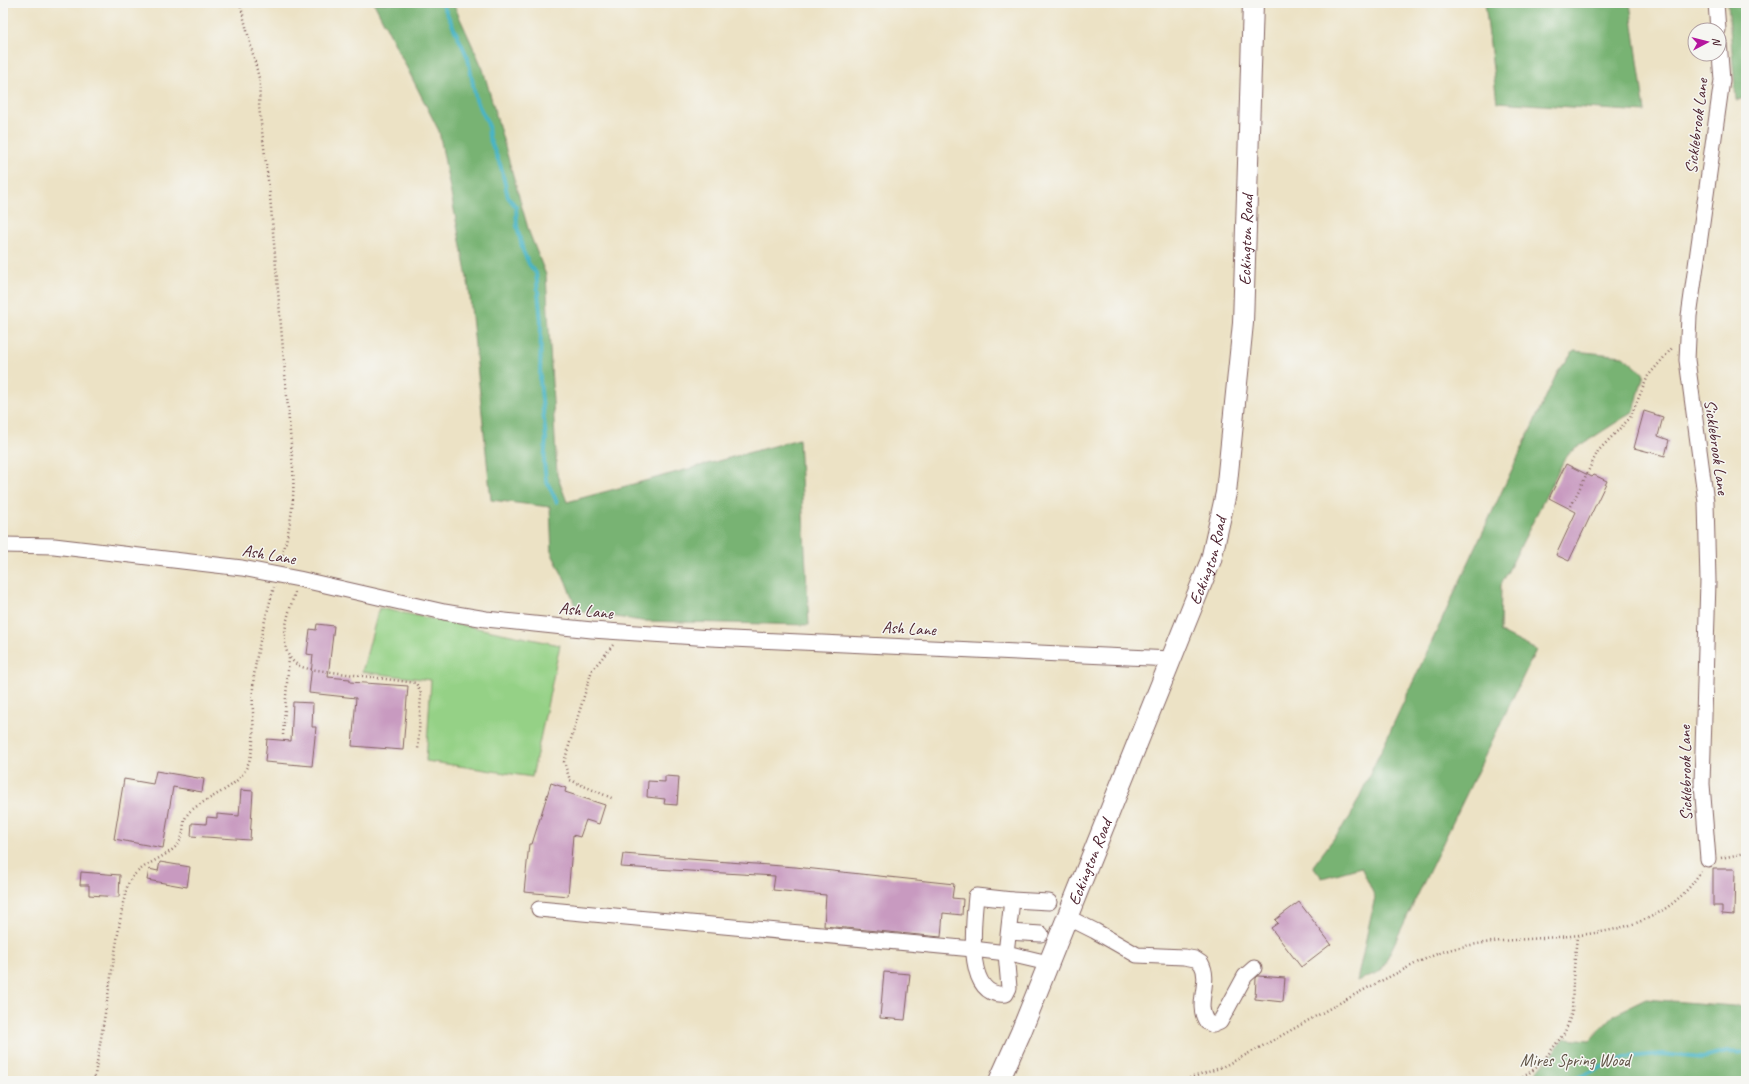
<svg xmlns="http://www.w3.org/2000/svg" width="1749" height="1084" viewBox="0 0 1749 1084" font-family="Caveat,sans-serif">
<rect width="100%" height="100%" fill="#f6f6f2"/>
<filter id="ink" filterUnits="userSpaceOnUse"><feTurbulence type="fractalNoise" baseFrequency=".025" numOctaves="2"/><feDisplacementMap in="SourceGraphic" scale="8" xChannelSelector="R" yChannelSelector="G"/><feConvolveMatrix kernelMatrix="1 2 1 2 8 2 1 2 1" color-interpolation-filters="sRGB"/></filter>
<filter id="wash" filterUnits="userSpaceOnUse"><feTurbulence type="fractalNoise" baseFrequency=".012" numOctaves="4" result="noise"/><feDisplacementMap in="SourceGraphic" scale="16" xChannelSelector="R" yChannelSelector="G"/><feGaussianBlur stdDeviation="0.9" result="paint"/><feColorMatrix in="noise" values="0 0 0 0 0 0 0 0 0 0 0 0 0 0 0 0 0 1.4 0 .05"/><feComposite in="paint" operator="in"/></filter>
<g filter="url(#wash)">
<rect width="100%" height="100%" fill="#ece2c5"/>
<!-- green -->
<path fill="#95d186" stroke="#707858" d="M379,608L560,645L532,777L426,761L431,680L362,672Z"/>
<!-- forest -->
<g fill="#78b373" stroke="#61694f">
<path d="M374,3H453L483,69L529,232L546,275L557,475L567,502L799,439L809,625L642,621L577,611L566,582L552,554L550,507L491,500L469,288L439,131Z"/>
<path d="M1485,3H1630L1645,112L1497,102Z"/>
<path d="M1728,3H1746V98L1736,100Z"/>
<path d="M1574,351L1623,356L1644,374L1634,411L1567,454L1501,585L1500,632L1536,650L1381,971L1357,981L1375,897L1361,867L1322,878L1313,866L1350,817L1557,373Z"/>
<path d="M1646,999L1746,1007V1081H1526L1535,1074L1565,1038L1590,1040L1615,1014Z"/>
</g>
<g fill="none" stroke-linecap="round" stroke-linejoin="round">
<!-- stream -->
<g stroke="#48b4c4" stroke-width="4">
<path d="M442,3L468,58L476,100L488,124L489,137L501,167L508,197L516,207L517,226L523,251L529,264L536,273L541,321L540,381L546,439L544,463L546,480L557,502"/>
<path d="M1570,1081L1625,1057L1662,1054L1702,1058L1727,1052L1746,1053"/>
</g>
</g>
<g id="blocks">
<!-- building -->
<g fill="#c89ac0">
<path d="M1644,411L1663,417L1658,436L1669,440L1665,456L1634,448Z"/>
<path d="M1566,464L1592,477L1594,475L1607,481L1569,561L1556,555L1576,512L1549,498Z"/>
<path d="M317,624L334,626L328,677L350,679V682L408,686L403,750L352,746L356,698L309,693L313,655L307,654L310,629L316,630Z"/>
<path d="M293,702L313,703L312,727H316L312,766L265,762L267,739L291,741Z"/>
<path d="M156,771L204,779L202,792L173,787L163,848L114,839L124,779L153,784Z"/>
<path d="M665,776L679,777L677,805L664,804L665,799L647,797L648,781L665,782Z"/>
<path d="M551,783L566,788L565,792L605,805L599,824L586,820L580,837L573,835L568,896L524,892L529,844H532Z"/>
<path d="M241,790L253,791L250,840L191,836L192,823L206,824L207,817L217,818V814L239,816Z"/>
<path d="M623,854L795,867L954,884L952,898L963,899L962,915L943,913L941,937L824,926L826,895L773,890L775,876L621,867Z"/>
<path d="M160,862L190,867L187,887L147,880L149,869L158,871Z"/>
<path d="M1713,869H1735L1734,915L1722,914V906H1713Z"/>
<path d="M81,872L120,875L119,897L89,895V885H80Z"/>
<path d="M1299,902L1331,944L1301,967L1271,928L1278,923L1275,920Z"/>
<path d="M884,972L910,974L905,1020L880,1018Z"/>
<path d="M1258,976L1285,978L1283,1002L1255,999L1256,978Z"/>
</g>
</g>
</g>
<g filter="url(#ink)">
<use href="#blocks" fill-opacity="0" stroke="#836361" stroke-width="1"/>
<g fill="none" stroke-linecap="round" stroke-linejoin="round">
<defs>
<g id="minor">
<path d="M1716,3L1718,30"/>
<path d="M3,545L54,546L242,568L299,579L444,612L486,619L592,630L711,638L1172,659"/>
<path d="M1708,859L1702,784L1708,581L1706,502L1687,360L1689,316L1722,80L1719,42"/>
<path d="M976,896L1012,900L1006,953L1009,988L1006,994C963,1000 974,920 976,896Z"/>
<path d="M1012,900L1049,902"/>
<path d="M539,909L973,949L1006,953L1048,963"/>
<path d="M1067,917L1095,931L1137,955L1184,957L1195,959L1201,963C1212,982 1194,1004 1207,1022L1213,1025L1220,1022L1245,976L1254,968"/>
<path d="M1009,932L1041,934"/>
</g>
<g id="major">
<path id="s1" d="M999,1081L1021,1032L1211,560L1226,493L1243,323L1253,3"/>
</g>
</defs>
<!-- minor casing -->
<use href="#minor" stroke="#836361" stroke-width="17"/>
<!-- major casing -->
<use href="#major" stroke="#836361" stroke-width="22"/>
<!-- path -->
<g stroke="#836361" stroke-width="2.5" stroke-dasharray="1 3" stroke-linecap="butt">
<path d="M240,3L260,82L259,107L270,196L293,468C295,504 290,527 281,561"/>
<path d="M1571,506L1598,451L1630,418L1648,376L1673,347"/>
<path d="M295,592C289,612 274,651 298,665C301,667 306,668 309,669L416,683L421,693L418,751"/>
<path d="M613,645L592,670L564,762L570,780L614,799"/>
<path d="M283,735L289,658"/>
<path d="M1721,858L1746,853"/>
<path d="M94,1081L123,903C125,897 126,888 129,882C139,863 173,856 180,841C186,829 180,818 193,809C210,796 232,790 244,772C259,748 251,714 253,688C255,654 265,620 274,587"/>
<path d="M1182,1081C1197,1075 1215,1071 1230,1063C1282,1037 1331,1006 1383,980C1408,968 1434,952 1461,947C1541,929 1651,954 1701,871"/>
<path d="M1522,1081V1078L1540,1065L1565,1032L1572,1012L1573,979L1577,936"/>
</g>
<!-- minor -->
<use href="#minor" stroke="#fff" stroke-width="15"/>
<!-- major -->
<use href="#major" stroke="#fff" stroke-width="20"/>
</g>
</g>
<g text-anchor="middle" stroke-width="3" stroke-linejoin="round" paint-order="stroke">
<!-- street labels -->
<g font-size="17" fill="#4a1f2b" stroke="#f6f6f2">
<text transform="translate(1696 126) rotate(-83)" y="6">Sicklebrook Lane</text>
<text dy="6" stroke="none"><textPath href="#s1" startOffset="885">Eckington Road</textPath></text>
<text transform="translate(1717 447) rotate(82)" y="6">Sicklebrook Lane</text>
<text transform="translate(269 554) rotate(10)" y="6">Ash Lane</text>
<text dy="6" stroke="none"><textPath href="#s1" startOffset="561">Eckington Road</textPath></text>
<text transform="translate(586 610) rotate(6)" y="6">Ash Lane</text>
<text transform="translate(909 628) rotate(3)" y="6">Ash Lane</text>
<text transform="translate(1685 773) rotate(-91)" y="6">Sicklebrook Lane</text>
<text dy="6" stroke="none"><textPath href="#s1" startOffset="237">Eckington Road</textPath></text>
</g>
<!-- park labels -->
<g font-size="17" fill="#605446" stroke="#f6f6f2">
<text x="1575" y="1066">Mires Spring Wood</text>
</g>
</g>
<!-- margin -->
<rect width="1749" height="1084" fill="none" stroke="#f6f6f2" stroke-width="16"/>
<!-- north arrow -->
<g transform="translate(1707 42) rotate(83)"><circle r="19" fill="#f6f6f2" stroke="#b1a0a2"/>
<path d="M0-3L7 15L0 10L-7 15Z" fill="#b5179e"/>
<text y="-6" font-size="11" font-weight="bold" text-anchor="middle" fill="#4a1f2b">N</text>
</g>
</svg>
